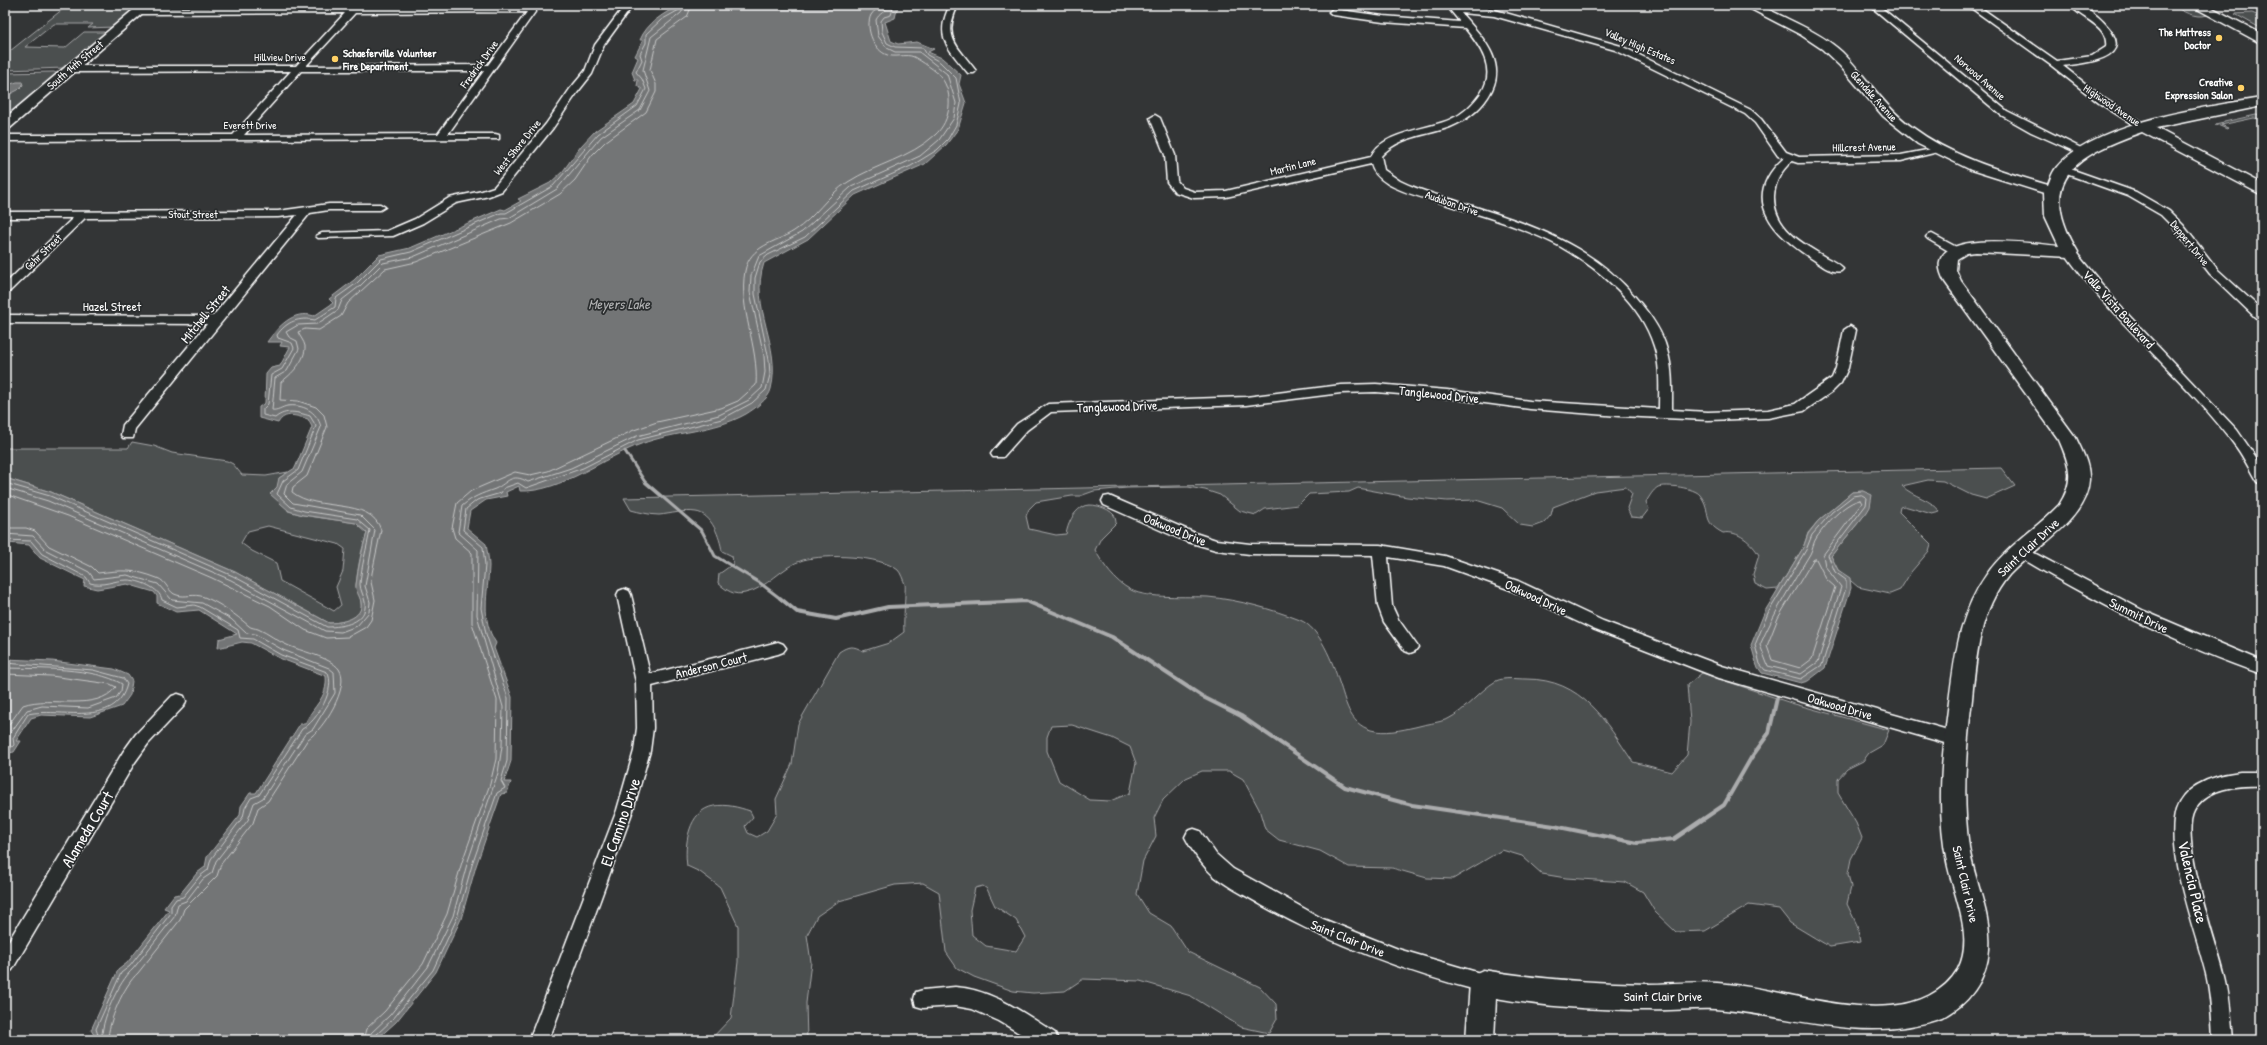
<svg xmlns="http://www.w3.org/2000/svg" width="2267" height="1045" viewBox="0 0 2267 1045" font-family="'Patrick Hand',sans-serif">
<rect width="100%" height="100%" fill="#333536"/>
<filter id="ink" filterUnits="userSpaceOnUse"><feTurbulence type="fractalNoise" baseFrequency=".025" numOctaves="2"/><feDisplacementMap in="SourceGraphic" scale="8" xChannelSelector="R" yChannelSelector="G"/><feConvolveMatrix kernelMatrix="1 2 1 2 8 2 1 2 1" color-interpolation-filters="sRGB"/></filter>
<g filter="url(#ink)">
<!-- green -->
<g fill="#4c4f50" stroke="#a6a7a8" fill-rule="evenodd">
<path d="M68,5H139L114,27L88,28L93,24H54L25,47L65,48L84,32H104L105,34L65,68L5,70V51H10Z"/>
<path d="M2171,5H2188L2208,15C2194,19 2183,11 2171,5Z"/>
<path d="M2252,13L2259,16L2255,17L2262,21V29L2235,14Z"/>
<path d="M54,72L58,74L5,118V100L9,94L10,84L5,86V73Z"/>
<path d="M2256,115L2262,116V120L2254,118L2221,125L2228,128L2227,129L2215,124Z"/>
<path d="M132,442L154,446L172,453L227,461L233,464L242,475L266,476L288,472L279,478L288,511L303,515L356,523L367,533C361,550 358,567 356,585C356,591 361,596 361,603C364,619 340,623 329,623L235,572L51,492L5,478V448H128ZM268,526L338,544L345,549L343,571L336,587L341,605L334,611L280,581L276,563L252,551L241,543L248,531Z"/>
<path d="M2001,468L2015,486L1986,499L1971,495L1943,481L1928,480L1902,486C1913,497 1932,499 1940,512L1932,514L1904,506L1900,507L1899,512L1931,544L1929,551L1911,572L1900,590L1890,594L1858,587L1838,570L1831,556L1867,512L1863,491L1852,492L1818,521L1808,533L1803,548L1778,589L1767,590L1755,584L1753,574L1759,555C1752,543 1738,530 1723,533C1700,521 1713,512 1700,495C1695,488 1667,484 1658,487C1653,490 1649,497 1646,502L1649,509L1642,518L1631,517L1627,508L1632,494L1626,487L1595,491L1553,507L1551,515L1544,523L1533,527L1520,525L1502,508L1476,500L1447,501L1407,497L1358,488L1349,492L1309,494L1298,505L1265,509L1256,515L1240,511L1220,495L1205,490L1188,487L1127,488L1094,491L1080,496H1072L1036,502L1029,509L1026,516L1029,529L1056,535L1066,534C1068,524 1073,512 1082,507C1089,502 1108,507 1114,515C1115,517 1116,521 1116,523L1101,538L1095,550C1104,566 1114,581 1131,590C1148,599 1187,596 1208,597C1239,600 1272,609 1300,620C1320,628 1333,663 1339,682C1346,701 1348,723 1371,730C1385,734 1401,730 1415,727C1425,724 1438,723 1448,719C1466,710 1479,691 1496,681C1504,677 1518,679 1526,679C1583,679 1605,721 1633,762L1672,772L1687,755L1690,722L1687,685L1702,673L1791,703L1889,730L1883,745L1869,753L1863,761L1847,769L1838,779V793L1856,823L1862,838L1851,859L1848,874L1851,887L1847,904L1857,925L1860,942L1830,947L1790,923L1779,909L1749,905L1705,931L1676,932L1655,912L1643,892L1625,882L1566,878L1542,874L1522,856L1502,850L1453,879L1427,878L1392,868L1349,867L1320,851L1279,840L1265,829L1259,809L1243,779L1229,771H1202L1186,778L1163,800L1154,818L1156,836L1143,861L1137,894L1149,913L1171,926L1188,952L1260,987L1276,1004L1277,1019L1269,1033L1241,1027L1191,996L1140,981L1083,979L1065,991L1033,993L1013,991L974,977L957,968L946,952L939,892L923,883L895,885L839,901L817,916L807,935L811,962L806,1003L807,1040H710L731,1018L738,962V926L720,887L700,872L687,866C684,846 688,810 714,806C727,804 738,807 750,811L753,817L745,826L748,833L757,837L767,831L777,814L776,799L792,764L798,724L839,652C848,646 853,645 863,651L889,643L904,632C903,623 906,587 905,584C903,580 901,573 898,570C879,555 826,554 803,560C782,566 767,589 745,593C734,596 726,590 718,583L719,574L733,564L732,556L722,551C720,538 712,514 696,512C683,510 671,514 659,515C650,515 639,512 631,510L624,498ZM1072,725L1112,738L1130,747L1136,763L1130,793L1110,801L1090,800L1059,781L1047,751V737L1051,726ZM983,886L987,889L995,906L1016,920L1025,937L1016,951L986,946L972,935L970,910L975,888Z"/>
</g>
<!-- water -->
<g fill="#737576" stroke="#abacad">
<path d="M680,5H898L895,18L885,22L891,41L898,44L917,42L934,49L928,52L942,58L961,75L959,84L966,103L958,129L946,145L925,164L855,195L808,239L764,263C749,308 782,345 771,389C769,399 754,409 746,414C714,432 675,431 641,444C604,457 560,493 520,491L519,486L506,492L507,496L486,500L470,511L467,528L486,544C487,551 489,559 489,566C488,594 480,619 496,643L494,648L512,697L511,761L504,782H511L507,793L501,794L476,866L461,919L436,972L396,1022L376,1040H92L94,1035L91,1030L118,970L127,963L169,910L164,908L174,895L180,894L197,873L205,867L207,857L240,815L241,806L250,793H256L300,724H305C313,705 328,699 326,676L279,658L251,643L242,642L218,648L219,639L237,634L199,610L176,612L157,603V596L154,592L127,584L97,589L84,586L85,580L40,558L29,545L8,543L5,545V478L51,492L235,572L329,623C340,623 364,619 361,602C360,596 355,591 356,585C358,567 362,550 367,533L356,523L303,515L289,511L270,494L277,487L279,478L295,468L312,427L308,419C296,416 285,411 278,423L259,418V407L265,403L266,374L271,368L280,366L290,347L280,346L282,342H267C278,327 293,309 314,316L333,303L329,299L354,280L379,255L410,248L501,209L505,210L521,201L518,199L550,183L563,171L581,146L595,131L634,104L642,89L637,86L638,80H635L632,72L638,58L635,56L643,40H640C647,23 664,13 680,5Z"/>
<path d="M17,82H22L23,85L18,90L6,96L5,100V86Z"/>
<path d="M1863,491L1872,495L1870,507L1867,512L1831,556L1838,570L1850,578L1851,588L1825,668L1808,681L1801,683L1762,673L1757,666L1751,645L1765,611L1803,548L1808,534L1818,521L1852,492Z"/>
<path d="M5,659L52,661L114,669L128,675L132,681L130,695L122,706L90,717L41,715L31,718L16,741H21L14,752L9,753L5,760Z"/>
</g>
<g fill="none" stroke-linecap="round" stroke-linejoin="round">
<!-- shore -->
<g stroke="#c7c8c8" stroke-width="1">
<path d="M5,483L50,496L233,576L327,627C342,627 368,623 365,602C364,596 360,590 360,584C361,567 367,548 370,530L357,519L304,511L291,507L277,494L283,481L298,470L316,426L310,416C297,412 286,409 275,418L263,415V409L268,404L271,375L282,369L294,348L292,343L278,338L277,335C287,321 299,317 315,320L335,307L336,298L357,283L381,259L411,252L501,213H506L553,186L598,134L637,106L646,89L642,79L636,72L642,60L640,54L646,43V34L661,20L679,10L680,5"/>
<path d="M5,488L48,501L231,580L325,631L341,632L357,626L369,612L370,602L365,586L375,530L360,515L293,503L284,494L287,484L302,472L321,427C317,411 303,404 287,406C282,407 277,411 272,410L275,378L287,371L299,349L297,341L289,337L286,332L298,325L317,324L338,310L342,300L360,286L383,263L413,257L501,219L509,218L557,189L601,137L640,110L650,91L643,70L651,37L681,13L686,5"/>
<path d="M5,494L68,516L212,578L270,606L305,630L326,638L348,637L366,627L371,620L375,600L371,582L372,573L381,530C370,496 317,513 292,492L293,487L307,476L327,427L324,415L316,407L298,401L280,400L281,382C291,375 306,360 305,346C304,341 300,337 298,332L305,329L319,330L341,316L348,303L385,269L416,262L511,223L560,194L575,180L592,155L605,142L646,112L656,92V84L650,70L657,39L687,17L692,5"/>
<path d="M1862,495L1867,498L1866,505L1828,555L1835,572L1846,580V588L1822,665L1801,679L1765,670L1760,664L1755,645L1768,613L1806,550L1812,535L1832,512L1853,496Z"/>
<path d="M1860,500L1862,503L1823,555L1825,566L1841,587L1818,662L1801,674L1768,666L1760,645C1774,613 1792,584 1810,554C1813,549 1813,542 1817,537C1826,524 1844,503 1860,500Z"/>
<path d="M5,528H26L35,531L49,546L92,567L98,573C122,570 134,569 157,578C167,581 168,593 177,595C185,598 194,593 204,597C220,603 236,615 249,626C251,628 255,628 258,629C268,633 277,641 287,645C300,651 330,657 339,669C351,686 323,730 308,739L268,801L258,808L253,823L221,864L217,876L184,909L180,920L138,973C124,985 108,1022 108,1040"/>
<path d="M5,534L33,536L46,550L89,572L94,579L127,575L158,584L172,600L202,603L231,619L246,633L255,634L283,650L329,668L334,672L335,693L313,729L305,734L263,798L254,803L248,820L216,861L212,873L203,879L186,901L178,904L175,916L133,969C119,981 100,1022 102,1040"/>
<path d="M5,540L31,541L42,554L86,577L90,583C103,587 114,580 127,580C139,580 160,588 162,600L177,607L194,605L200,607L238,630L240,638L253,639L281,655L327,672C337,687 317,722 302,729L259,795L251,798L245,808L243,817L211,859L208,870L200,876L183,897L176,899L171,906V913L130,966L121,973L96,1029L98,1035L96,1040"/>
<path d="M1816,559L1826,579L1835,587L1812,659L1800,668L1772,660L1767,646L1778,618L1813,560Z"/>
<path d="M5,663L93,670L123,678L127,684C116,729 59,707 28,714L13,738L14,745L5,753"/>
<path d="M5,668C38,669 94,667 122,684L121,691L116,698L88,708L42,706L27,710L9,735L8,744L5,746"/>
<path d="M5,674L51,676L110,684L116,687C96,713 51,695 23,705L5,730"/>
<path d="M363,1040L366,1029L385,1011L423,964L447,914L462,862L490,784L496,759L497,700L472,623V553L455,538L452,528L457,503L471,491L515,472L530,475L548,471L634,430L657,422L721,408L738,401L756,385C759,346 738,309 745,271C750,245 775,243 794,231C815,218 827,195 848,182C876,164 910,158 935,135C951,121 954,94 941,77C937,71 921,61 914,57C906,53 894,59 885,54C873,48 865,27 871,15C874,10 879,8 883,5"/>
<path d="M369,1040L371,1033L390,1015L428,967L453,916L467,864L498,773L502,746L503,707L477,615L478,550L458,532L462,506C474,496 481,494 495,489C508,483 511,472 528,482L571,468L637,436L719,415L749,400L762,388L765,372L764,356L750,292L751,276L759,256L802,232L851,187L920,156L939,140L954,118L956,103L947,74L919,52H895L887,48L878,36L876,20C879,13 886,12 889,5"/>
<path d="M374,1040L375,1036L393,1019L433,970L457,918L472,865L497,793L505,788L501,781L507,761L508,698L486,634L481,608L485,565L483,547L463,530L466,509L477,500L501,493L504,488L518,483L526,488L583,468L638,440L722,419L752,403L766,390L770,375L769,360L755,294V278L760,262L768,255L805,237L854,191L911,166L937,150L948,139L956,125L961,104L956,78L940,62L927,55L923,48L895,47L887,43L882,32L881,21L884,17L891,15L894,5"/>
</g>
<!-- stream-far1 -->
<path stroke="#abacad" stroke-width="3" d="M625,451L645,482L702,531L715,556L760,583L781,599"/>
<!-- stream -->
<path stroke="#abacad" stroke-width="4" d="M780,598L797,612L836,619L888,607L1026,601L1112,637L1203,697L1241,716L1345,787L1412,805L1554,826L1637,843L1674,839L1724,805L1751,758L1769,733L1777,698"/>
<defs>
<g id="street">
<path d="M353,5H358L359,7L540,5L448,134H495L499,135V139L5,141V135H233L291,71L70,72L65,69L70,66H296L345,13L140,14L136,11L140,8L350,7ZM527,12L488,65L306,66L355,13ZM301,71H484L438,134L244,135Z"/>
<path d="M625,5H633L604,45L592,74L577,93L553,128L502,191L489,196L456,203L423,223L393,236L318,238L316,236L322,233L387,231L415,219L449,198L482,191L494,187L546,124L570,89L585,71L595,45Z"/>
<path d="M950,5H958C942,38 957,45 976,71L974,73H968C948,48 934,37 950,5Z"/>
<path d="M1446,5L1495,10L1621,46L1751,110L1761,119L1786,152L1799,157L1901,155L1942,147V151L1901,161L1798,163L1792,161C1781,171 1775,181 1774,196C1773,227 1801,243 1825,257C1831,260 1839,264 1843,269L1841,271C1832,274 1821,265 1814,260C1775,236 1738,199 1784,158L1778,156L1755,123L1745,114L1615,50L1494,16L1461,13C1483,38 1510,64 1488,97C1479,111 1465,121 1450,127C1426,136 1399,136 1381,156L1384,170L1400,181C1420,191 1442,196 1463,203C1527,223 1592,244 1636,298C1649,313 1662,330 1667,350C1673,369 1672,390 1672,410L1708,412L1768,410L1795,404L1832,378L1836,368L1844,330L1850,326L1856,330L1848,368L1841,383L1833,391L1804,411L1768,418L1708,420L1619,416L1530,409L1447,398L1376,392L1341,393L1246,405L1051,412L1027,430L1003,457H993L991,454L993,451L1017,424L1048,404L1246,397L1341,385L1376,384L1447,390L1530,401L1659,409C1659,389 1661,367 1654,346C1641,303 1599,269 1561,247C1524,227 1482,216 1442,203C1424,198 1404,193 1388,184C1380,179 1373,173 1371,164L1226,197L1194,198L1175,192L1167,182L1165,155L1150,118L1155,115L1160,118L1175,155L1177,181L1183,188L1195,192L1226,191L1371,157C1380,132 1430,129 1451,119C1463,114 1474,103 1481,93C1497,69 1480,46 1465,28L1383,22L1333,15L1329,12L1333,9L1383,16L1460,22Z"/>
<path d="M1869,5H1878L2007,111L2087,151L2082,154L2078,153L2031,132L2001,115Z"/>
<path d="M1967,5H1977L2057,61L2092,56L2106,47C2109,25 2081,19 2070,5C2072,5 2077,4 2079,5C2091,8 2121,34 2115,48C2109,62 2076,64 2063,66L2105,99L2149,127L2148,129H2140L2099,103L2052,66Z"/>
<path d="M2062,166L2136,192L2169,211L2183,225L2218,270L2262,310V321L2258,320L2210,274L2175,229L2161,215L2128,196L2058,171L2057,169Z"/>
<path d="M329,204H380L385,207L380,210H329L310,213L135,429L133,438H123L121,435L123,425L207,324L5,323V315L213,316L297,215L278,217L85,218L9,292L5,294V284L73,218H5V212L278,211Z"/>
<path d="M1932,234L1960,249L1962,251L1960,253H1952L1928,239L1926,237L1928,235Z"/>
<path d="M2070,249L2074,250L2118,304L2237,430L2262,466V484L2257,482C2250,471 2245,459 2237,448C2186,378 2114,324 2064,252Z"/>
<path d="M1109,496L1195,533L1216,540L1250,544L1380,545L1445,556L1518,581L1603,621L1722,666L1955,732L1961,734L1963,739L1961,744L1955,746L1719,678L1593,629L1508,589L1444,566L1388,557L1392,606L1398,619L1418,647L1415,651L1410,653L1405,651L1384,622L1378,606L1373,555L1250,554L1216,550L1185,541L1104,505L1102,501L1104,497Z"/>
<path d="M2021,546L2144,611L2262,661V674C2176,645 2094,601 2016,555L2014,551L2016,547Z"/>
<path d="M624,589L629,591L631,595L650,674L778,642L783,644L786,648L783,652L778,654L652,686L653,728L650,751L633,810L549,1040H529L617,810L634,751L637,728L636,682L617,595L619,591Z"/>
<path d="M178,694L184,696L186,701L184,706L148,744L135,762L12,970L5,973V947L123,752L136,734L172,696Z"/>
<path d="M2240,772H2262V786C2239,785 2206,787 2194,811C2179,839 2216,940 2224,974C2230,995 2231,1018 2233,1040H2213C2212,1018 2211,995 2206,974C2196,932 2164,851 2176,810C2185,784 2216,775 2240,772Z"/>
<path d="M1194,829L1200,831L1216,854L1233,869L1323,919L1398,949L1490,976L1492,983L1490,990L1483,992C1406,972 1333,945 1263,906C1247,896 1229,888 1214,876C1202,865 1192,851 1185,837L1188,831Z"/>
<path d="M955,987C992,989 1025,1014 1055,1033L1058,1040H1031L999,1021L972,1009L955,1006L923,1008L916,1006L914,999L916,992L923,990Z"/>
</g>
<g id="secondary">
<path d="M139,5H152L10,128L5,129V118Z"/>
<path d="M1743,5C1761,5 1772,11 1788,19C1807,28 1827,38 1842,52C1866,76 1884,107 1912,127C1952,157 2001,171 2048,185C2050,180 2052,173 2056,168C2093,122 2205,107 2262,98V106L2156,128L2262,184V195L2142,132C2077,155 2034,179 2078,252L2076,255L2070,257L1976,252L1967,253L1957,259L1956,270L1961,281L2076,438C2082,451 2090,465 2089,480C2086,522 2035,546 2009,575C1995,592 1986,612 1981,634C1976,655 1974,677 1972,699C1966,748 1962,798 1969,847C1974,881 1992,914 1989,949C1987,980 1968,1005 1942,1018C1865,1045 1794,1015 1715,1009C1693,1008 1671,1011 1649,1010C1598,1010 1546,1007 1496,998L1494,1040H1466L1470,983L1474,974L1483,970C1537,979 1592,983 1647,984C1671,984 1694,981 1717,983C1775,987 1832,1011 1891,1006C1917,1004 1944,993 1958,969C1975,937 1953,894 1947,862C1936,809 1942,755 1949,702C1955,657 1959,613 1987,574C2006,547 2036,529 2059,505C2075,481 2070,465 2059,440L1945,282C1913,225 2033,244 2059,246L2045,216L2044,193L1971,170L1918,144L1883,116L1840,66L1822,49L1801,35Z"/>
</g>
<path id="primary" d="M2190,5H2207L2262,34V44Z"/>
</defs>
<!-- street casing -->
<use href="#street" stroke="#fff" stroke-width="3"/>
<!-- secondary casing -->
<use href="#secondary" stroke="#fff" stroke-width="3"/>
<!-- primary casing -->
<use href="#primary" stroke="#fff" stroke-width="3"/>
<!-- street -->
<use href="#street" fill="#2a2d2e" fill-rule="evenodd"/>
<!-- secondary -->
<use href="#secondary" fill="#2a2d2e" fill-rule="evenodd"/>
<!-- primary -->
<use href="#primary" fill="#2a2d2e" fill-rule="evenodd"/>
</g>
</g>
<!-- markers -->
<g fill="#ffd166" stroke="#2a2d2e" stroke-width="1.5">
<circle cx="2219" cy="38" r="4"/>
<circle cx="335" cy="59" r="4"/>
<circle cx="2241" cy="88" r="4"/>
</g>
<g text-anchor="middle" stroke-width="3.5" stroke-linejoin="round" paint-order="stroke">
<!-- far-poi labels -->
<g font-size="11" font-weight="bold" fill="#fff" stroke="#2a2d2e" text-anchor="end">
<text x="2211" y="36">The Mattress<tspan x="2211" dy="13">Doctor</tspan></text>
<text x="343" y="57" text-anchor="start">Schaeferville Volunteer<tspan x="343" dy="13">Fire Department</tspan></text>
<text x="2233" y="86">Creative<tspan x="2233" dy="13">Expression Salon</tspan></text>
</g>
<!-- far-street labels -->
<g font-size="11" fill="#fff" stroke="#2a2d2e">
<text transform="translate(1640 46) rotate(23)" y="4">Valley High Estates</text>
<text x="280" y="61">Hillview Drive</text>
<text transform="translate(479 64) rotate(-54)" y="4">Fredrick Drive</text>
<text transform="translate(75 65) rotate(-40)" y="4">South 14th Street</text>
<text transform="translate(1980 77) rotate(41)" y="4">Norwood Avenue</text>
<text transform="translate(1874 96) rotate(48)" y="4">Glendale Avenue</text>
<text transform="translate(2112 105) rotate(34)" y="4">Highwood Avenue</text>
<text x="250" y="129">Everett Drive</text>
<text transform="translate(517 147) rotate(-51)" y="4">West Shore Drive</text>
<text transform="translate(1864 147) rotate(-1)" y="4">Hillcrest Avenue</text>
<text transform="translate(1293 166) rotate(-14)" y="4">Martin Lane</text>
<text transform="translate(1452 203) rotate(19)" y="4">Audubon Drive</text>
<text x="193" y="218">Stout Street</text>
<text transform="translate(2190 243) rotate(51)" y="4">Deppert Drive</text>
<text transform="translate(43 252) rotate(-44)" y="4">Gehr Street</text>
</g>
<!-- street labels -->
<g font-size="13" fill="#fff" stroke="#2a2d2e">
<text x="112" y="311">Hazel Street</text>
<text transform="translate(2119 309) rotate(48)" y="5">Valle Vista Boulevard</text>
<text transform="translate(205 314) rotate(-51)" y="5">Mitchell Street</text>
<text transform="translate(1439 394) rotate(6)" y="5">Tanglewood Drive</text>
<text transform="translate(1117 406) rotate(-2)" y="5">Tanglewood Drive</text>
<text transform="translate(1175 529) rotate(22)" y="5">Oakwood Drive</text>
<text transform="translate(2028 547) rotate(-43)" y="5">Saint Clair Drive</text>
<text transform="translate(1536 597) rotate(25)" y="5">Oakwood Drive</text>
<text transform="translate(2139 615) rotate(26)" y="5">Summit Drive</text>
<text transform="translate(711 665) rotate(-14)" y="5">Anderson Court</text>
<text transform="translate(1840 706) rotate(16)" y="5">Oakwood Drive</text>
<text transform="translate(1966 884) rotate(77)" y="5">Saint Clair Drive</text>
<text transform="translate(1348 938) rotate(22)" y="5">Saint Clair Drive</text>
<text x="1663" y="1001">Saint Clair Drive</text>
</g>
<!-- water labels -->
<g font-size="14" font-style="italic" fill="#b2b3b4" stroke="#2a2d2e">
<text x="619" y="309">Meyers Lake</text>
</g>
<!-- near-street labels -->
<g font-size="16" fill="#fff" stroke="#2a2d2e">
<text transform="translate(620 822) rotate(-71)" y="6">El Camino Drive</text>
<text transform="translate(87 829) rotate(-59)" y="6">Alameda Court</text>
<text transform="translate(2193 882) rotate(77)" y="6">Valencia Place</text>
</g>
</g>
<!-- margin -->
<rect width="2267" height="1045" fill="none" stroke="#2a2d2e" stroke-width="20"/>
<rect x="10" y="10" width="2247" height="1025" fill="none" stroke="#fff" stroke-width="1.5" filter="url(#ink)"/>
</svg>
